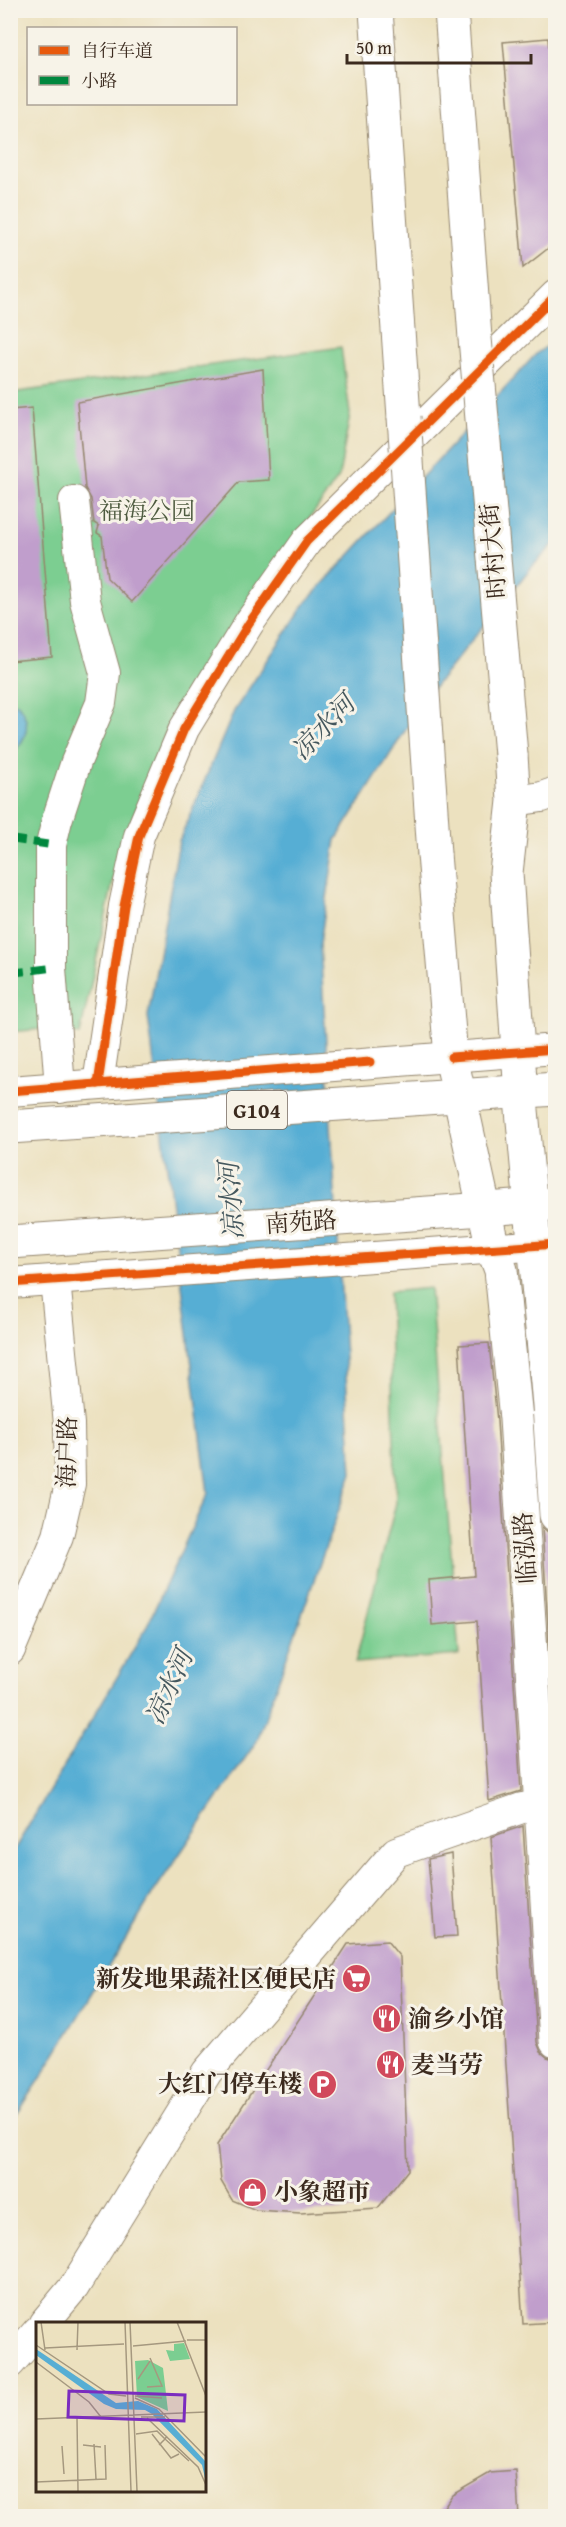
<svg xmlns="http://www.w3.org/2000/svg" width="566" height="2527" viewBox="0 0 566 2527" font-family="'Gentium Book Plus','Noto Serif SC',serif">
<rect width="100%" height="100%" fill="#f7f3e8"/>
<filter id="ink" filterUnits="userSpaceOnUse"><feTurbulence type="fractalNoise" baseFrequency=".0167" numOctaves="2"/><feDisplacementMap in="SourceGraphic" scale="12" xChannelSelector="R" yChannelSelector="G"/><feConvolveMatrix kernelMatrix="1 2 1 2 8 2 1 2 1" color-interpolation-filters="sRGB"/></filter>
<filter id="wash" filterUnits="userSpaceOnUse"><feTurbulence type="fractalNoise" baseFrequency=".008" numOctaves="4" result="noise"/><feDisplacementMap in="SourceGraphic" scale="24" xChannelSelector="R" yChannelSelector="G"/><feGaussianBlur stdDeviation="1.35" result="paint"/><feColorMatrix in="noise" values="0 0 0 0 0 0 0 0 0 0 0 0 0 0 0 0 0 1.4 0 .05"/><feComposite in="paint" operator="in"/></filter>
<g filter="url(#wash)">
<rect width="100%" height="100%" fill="#ece1bf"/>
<!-- green -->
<g fill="#7bce91" stroke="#5b7c58" stroke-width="1.5">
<path d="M341,347L350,414L339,477L176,706L118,859L80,1035L42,1029L11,1032V393Z"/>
<path d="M430,1288L459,1655L355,1663L396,1503L389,1292Z"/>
</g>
<!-- water -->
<g fill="#57aed4" stroke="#496c79" stroke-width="1.5">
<path d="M555,341V543L529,570L427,696L336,840L320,943L352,1473L257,1741L155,1890L39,2081L11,2123V1855L144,1632L208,1493L148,1016L179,841L234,711L306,602L537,353Z"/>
<path d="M11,703L18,704C33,724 27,739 11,755Z"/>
</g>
<g id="blocks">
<!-- building -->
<g fill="#c09ecc">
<path d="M548,38L555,116V243L523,268L503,42Z"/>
<path d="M263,369L269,480L239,482L132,602L107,578L102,536L97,533L99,526L94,523L91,499L85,488L77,402Z"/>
<path d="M32,408L52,657L10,661V410Z"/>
<path d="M489,1343L497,1421L521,1791L489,1801L477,1621L432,1625L429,1580L474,1576L459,1345Z"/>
<path d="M542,1527L548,1532L555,1533V1741Z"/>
<path d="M523,1826L537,2042L541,2052L547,2057L555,2059V2322L523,2324L491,1837Z"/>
<path d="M451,1854L457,1936L435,1937L428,1859Z"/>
<path d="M387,1941L400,1957L408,2170L378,2208L300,2213L256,2210L232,2200L221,2181L217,2145L348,1944Z"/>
<path d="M516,2471L519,2517H437L452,2495L490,2473Z"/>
</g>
</g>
</g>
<g filter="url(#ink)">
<use href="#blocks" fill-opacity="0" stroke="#94866e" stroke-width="1.5"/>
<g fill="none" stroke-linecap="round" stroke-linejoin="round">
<defs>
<g id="minor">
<path d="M514,801L542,797L556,792"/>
<path d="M98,1084L124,906L139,836L184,729L249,623L307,541L556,295"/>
<path d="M60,1088L51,968V845L57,820L76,762L101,703L105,673L85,601L74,501"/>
<path d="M10,1091L556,1049"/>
<path d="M10,1283L556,1244"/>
<path d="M10,1650L58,1536L70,1484L69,1424L55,1280"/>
<path d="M44,2323L74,2287L207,2072L396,1852L522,1808L541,1805"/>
<path d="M10,2363L38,2331"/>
</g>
<g id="major">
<path d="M376,10L404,417"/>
<path d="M451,10L475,338"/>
<path d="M511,755L514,801L506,873L522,1110L549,1405L556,1515"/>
<path d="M434,854L451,1057L493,1249L501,1270L516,1419L556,2041"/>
</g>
<g id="highway">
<path d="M10,1127L556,1089"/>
<path d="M10,1242L556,1204"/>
</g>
</defs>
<!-- minor casing -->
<use href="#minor" stroke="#94866e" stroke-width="32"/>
<!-- major casing -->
<use href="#major" stroke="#94866e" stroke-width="35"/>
<!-- highway casing -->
<use href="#highway" stroke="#94866e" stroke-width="35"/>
<!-- minor -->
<use href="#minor" stroke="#fff" stroke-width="30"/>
<!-- major -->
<use href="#major" stroke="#fff" stroke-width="33"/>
<!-- highway -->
<use href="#highway" stroke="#fff" stroke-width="33"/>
<defs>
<g id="major-bridge">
<path d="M475,338L511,755"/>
<path d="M404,417L434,854"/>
</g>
</defs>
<!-- major-bridge casing -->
<use href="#major-bridge" stroke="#94866e" stroke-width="35" stroke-linecap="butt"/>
<!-- major-bridge -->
<use href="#major-bridge" stroke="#fff" stroke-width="33"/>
<!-- quiet -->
<g stroke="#00873e" stroke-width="8" stroke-dasharray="15 8" stroke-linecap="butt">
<path d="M10,839L51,845"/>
<path d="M10,973L51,968"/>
</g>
<defs>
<g id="cycleway">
<path d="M451,1057L556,1049"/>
<path d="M98,1084L124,906L139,836L184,729L249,623L307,541L556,295"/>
<path d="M10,1091L370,1062"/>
<path d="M10,1283L556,1244"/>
</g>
</defs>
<!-- cycleway casing -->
<use href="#cycleway" stroke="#f7f3e8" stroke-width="13"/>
<!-- cycleway -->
<use href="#cycleway" stroke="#e8590c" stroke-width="9"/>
</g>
</g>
<!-- icons -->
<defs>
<symbol id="supermarket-disc" viewBox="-11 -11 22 22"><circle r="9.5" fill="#d1495b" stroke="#f7f3e8"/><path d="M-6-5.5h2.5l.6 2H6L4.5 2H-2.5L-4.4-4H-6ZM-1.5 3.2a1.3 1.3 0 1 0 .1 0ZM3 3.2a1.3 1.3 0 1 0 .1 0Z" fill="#fff"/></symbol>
<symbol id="restaurant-disc" viewBox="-11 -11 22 22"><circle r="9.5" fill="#d1495b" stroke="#f7f3e8"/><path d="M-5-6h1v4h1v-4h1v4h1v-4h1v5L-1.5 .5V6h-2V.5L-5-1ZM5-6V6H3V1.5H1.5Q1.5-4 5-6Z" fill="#fff"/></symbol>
<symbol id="parking-disc" viewBox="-11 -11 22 22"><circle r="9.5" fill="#d1495b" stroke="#f7f3e8"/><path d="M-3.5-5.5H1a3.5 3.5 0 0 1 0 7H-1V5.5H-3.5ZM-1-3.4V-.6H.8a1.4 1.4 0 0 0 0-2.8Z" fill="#fff"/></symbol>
<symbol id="shop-disc" viewBox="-11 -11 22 22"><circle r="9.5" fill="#d1495b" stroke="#f7f3e8"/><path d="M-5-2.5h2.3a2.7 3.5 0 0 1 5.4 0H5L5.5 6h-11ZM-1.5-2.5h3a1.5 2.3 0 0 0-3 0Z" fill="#fff"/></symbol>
</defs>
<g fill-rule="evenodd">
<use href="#supermarket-disc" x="340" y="1962" width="33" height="33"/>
<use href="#restaurant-disc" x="370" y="2002" width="33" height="33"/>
<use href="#restaurant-disc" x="374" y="2048" width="33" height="33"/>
<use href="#parking-disc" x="306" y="2068" width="33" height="33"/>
<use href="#shop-disc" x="236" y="2176" width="33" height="33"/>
</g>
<g text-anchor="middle" stroke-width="6" stroke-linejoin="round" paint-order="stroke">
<!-- shield labels -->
<rect fill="#f7f3e8" stroke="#73665b" stroke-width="1.5" x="227" y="1091" width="60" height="38" rx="4.5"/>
<g font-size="22" font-weight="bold" fill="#3b2a1e">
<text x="257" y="1118">G104</text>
</g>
<!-- park labels -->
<g font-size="24" fill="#4e5b40" stroke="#f7f3e8">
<text x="147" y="519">福海公园</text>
</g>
<!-- street labels -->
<g font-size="24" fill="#3b2a1e" stroke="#f7f3e8">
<text transform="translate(493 551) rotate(-95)" y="8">时村大街</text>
<text transform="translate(301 1222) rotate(-4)" y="8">南苑路</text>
<text transform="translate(67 1452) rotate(-89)" y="8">海户路</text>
<text transform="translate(525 1548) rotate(-94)" y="8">临泓路</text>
</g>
<!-- poi labels -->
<g font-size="24" font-weight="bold" fill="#3b2a1e" stroke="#f7f3e8" text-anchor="start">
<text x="336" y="1987" text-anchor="end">新发地果蔬社区便民店</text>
<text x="408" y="2027">渝乡小馆</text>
<text x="411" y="2073">麦当劳</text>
<text x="302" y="2092" text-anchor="end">大红门停车楼</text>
<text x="274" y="2200">小象超市</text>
</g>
<!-- water labels -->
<g font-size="26" font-style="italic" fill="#45585e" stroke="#f7f3e8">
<text transform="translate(323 727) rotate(-46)" y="9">凉水河</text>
<text transform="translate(231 1201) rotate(-94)" y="9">凉水河</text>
<text transform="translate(169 1687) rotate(-66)" y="9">凉水河</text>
</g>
</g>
<!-- overview -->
<g transform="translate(36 2322)">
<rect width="170" height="170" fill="#ece1bf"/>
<path d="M148,21L154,37L134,39L130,28L138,29V22ZM112,38L127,46L132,89L101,75L99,39Z" fill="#7bce91"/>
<path d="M0,27L80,81L102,79L121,87L169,139V156L166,143L116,92L109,88L80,87L68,82L0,33Z" fill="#57aed4"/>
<path fill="none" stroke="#a5987f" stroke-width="1.5" d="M5,0L9,28M89,0L95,169M94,0L101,169M141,0L170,74M151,18H170M0,23L73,72L90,74M97,24L150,19M9,26L88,22M41,28L42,0M0,40L53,80L65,95M102,57L114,39M111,65L126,64L114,36M99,74L126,76M99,76L123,87L170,135M105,95H129M41,96L42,169M111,96L162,145L170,163M0,97L170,90M100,112L121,109L129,117L123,123M116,112L135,136L143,132M131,114L129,117L153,139M58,122L60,157M47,123L65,125M26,124L28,152M0,160L70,157L69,123"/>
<path fill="#7b2cbf" fill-opacity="0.15" stroke="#7b2cbf" stroke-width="3" d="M33,69L149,73L148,99L32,95Z"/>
<rect width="170" height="170" fill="none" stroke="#3b2a1e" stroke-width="3"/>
</g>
<!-- margin -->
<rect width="566" height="2527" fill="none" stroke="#f7f3e8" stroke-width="36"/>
<!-- legend -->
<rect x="27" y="27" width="210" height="78" fill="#f7f3e8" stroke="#aca397" stroke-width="1.5"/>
<rect x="39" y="46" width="30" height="9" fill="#e8590c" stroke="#aca397" stroke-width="1.5"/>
<text x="81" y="57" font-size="18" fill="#3b2a1e">自行车道</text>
<rect x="39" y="76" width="30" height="9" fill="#00873e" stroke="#aca397" stroke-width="1.5"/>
<text x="81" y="87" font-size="18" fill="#3b2a1e">小路</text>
<!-- scale -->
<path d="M347 54v9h184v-9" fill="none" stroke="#3b2a1e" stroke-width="3"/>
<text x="356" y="54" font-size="18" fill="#3b2a1e" stroke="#f7f3e8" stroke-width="4.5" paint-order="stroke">50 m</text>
</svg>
